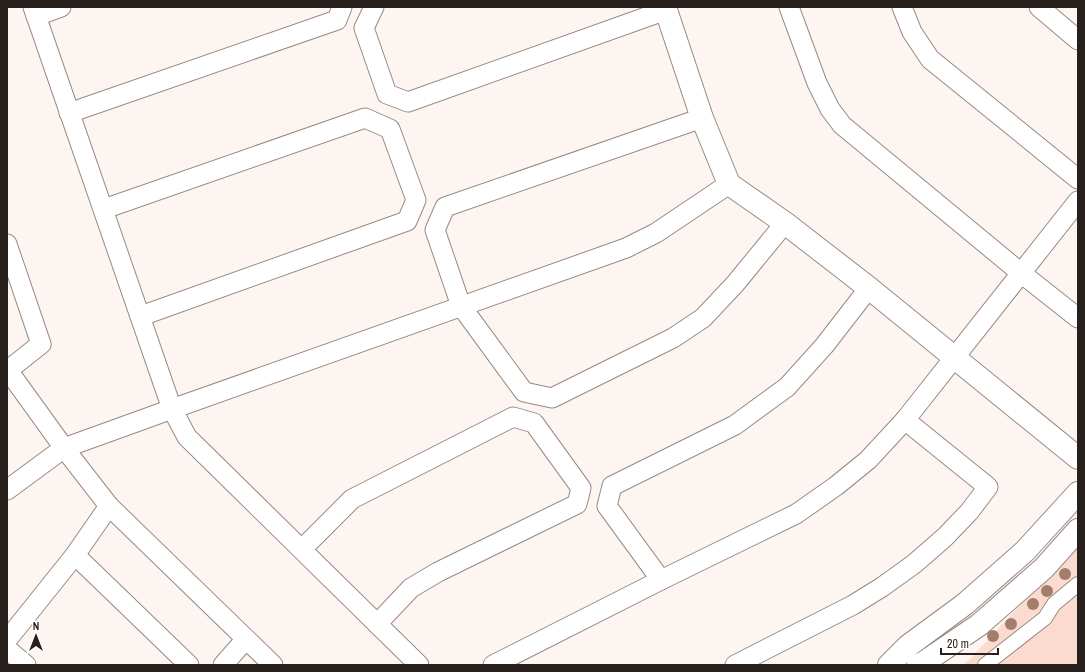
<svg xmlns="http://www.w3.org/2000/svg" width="1085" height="672" viewBox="0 0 1085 672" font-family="'Archivo Narrow',sans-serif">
<rect width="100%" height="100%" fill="#fdf5f2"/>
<!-- green -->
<path fill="#fbdbcf" d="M1078,543V665H962L969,660Z"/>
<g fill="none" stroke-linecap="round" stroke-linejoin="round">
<defs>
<path id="pedestrian" d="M985,665L1045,618L1054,604L1078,584"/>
<g id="minor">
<path d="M33,7L172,409L187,437L419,665"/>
<path d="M374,7L364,28L387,94L408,102L666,10"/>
<path d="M789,7L817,83L830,109L842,125L1021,273L1078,318"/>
<path d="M902,7L912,32L930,59L1078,179"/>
<path d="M1039,7L1078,40"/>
<path d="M36,16L61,7"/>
<path d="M69,113L337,20L342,7"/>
<path d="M702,118L445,207L435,230L461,306L524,392L552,398L673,338L703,318L735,284L785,223"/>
<path d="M104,209L365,118L390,129L416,200L407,221L141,316"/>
<path d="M7,244L41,344L7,371"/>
<path d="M7,369L64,448L109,506L273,665"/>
<path d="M7,490L64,448L172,409L626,248L656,233L729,184"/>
<path d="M302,549L352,499L513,417L534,423L581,488L577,504L438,572L411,588L377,624"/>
<path d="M75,555L189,665"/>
<path d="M661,580L607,506L612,486L735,425L787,387L824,346L869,288"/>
<path d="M7,640L75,555L109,506"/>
<path d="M7,649L26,665"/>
<path d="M223,665L246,639"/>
<path d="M493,665L661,580L796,514L836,486L868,460L905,420L1078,201"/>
<path d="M735,665L853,605L882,587L914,564L945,537L969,512L988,487L905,420"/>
</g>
<g id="tertiary">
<path d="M665,7L702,118L729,184L785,223L869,288L1078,458"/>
<path d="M889,665L908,646L965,604L1025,551L1078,493"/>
<path d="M918,665L923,663L979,625L1044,568L1078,530"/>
</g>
</defs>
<!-- pedestrian casing -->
<use href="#pedestrian" stroke="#9b8982" stroke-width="16"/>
<!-- minor casing -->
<use href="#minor" stroke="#9b8982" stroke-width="21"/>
<!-- tertiary casing -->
<use href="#tertiary" stroke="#9b8982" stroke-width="24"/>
<!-- pedestrian -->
<use href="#pedestrian" stroke="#fff" stroke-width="14"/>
<!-- minor -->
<use href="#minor" stroke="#fff" stroke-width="19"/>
<!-- tertiary -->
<use href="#tertiary" stroke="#fff" stroke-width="22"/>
</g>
<!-- trees -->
<g fill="#a47e6d">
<circle cx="1065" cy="574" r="6"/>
<circle cx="1047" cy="591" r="6"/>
<circle cx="1033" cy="604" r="6"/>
<circle cx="1011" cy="624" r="6"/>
<circle cx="993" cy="636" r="6"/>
</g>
<!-- border -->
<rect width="1085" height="672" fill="none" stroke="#261f1c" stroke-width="16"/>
<!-- north arrow -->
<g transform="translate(36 636)" stroke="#ffffff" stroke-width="3" paint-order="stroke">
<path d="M0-3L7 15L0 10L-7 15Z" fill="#261f1c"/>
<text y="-6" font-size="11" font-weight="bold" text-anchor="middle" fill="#261f1c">N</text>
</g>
<!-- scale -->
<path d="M941 648v6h57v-6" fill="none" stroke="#261f1c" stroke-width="2"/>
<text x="947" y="648" font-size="12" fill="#261f1c" stroke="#ffffff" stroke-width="3" paint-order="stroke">20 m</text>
</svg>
